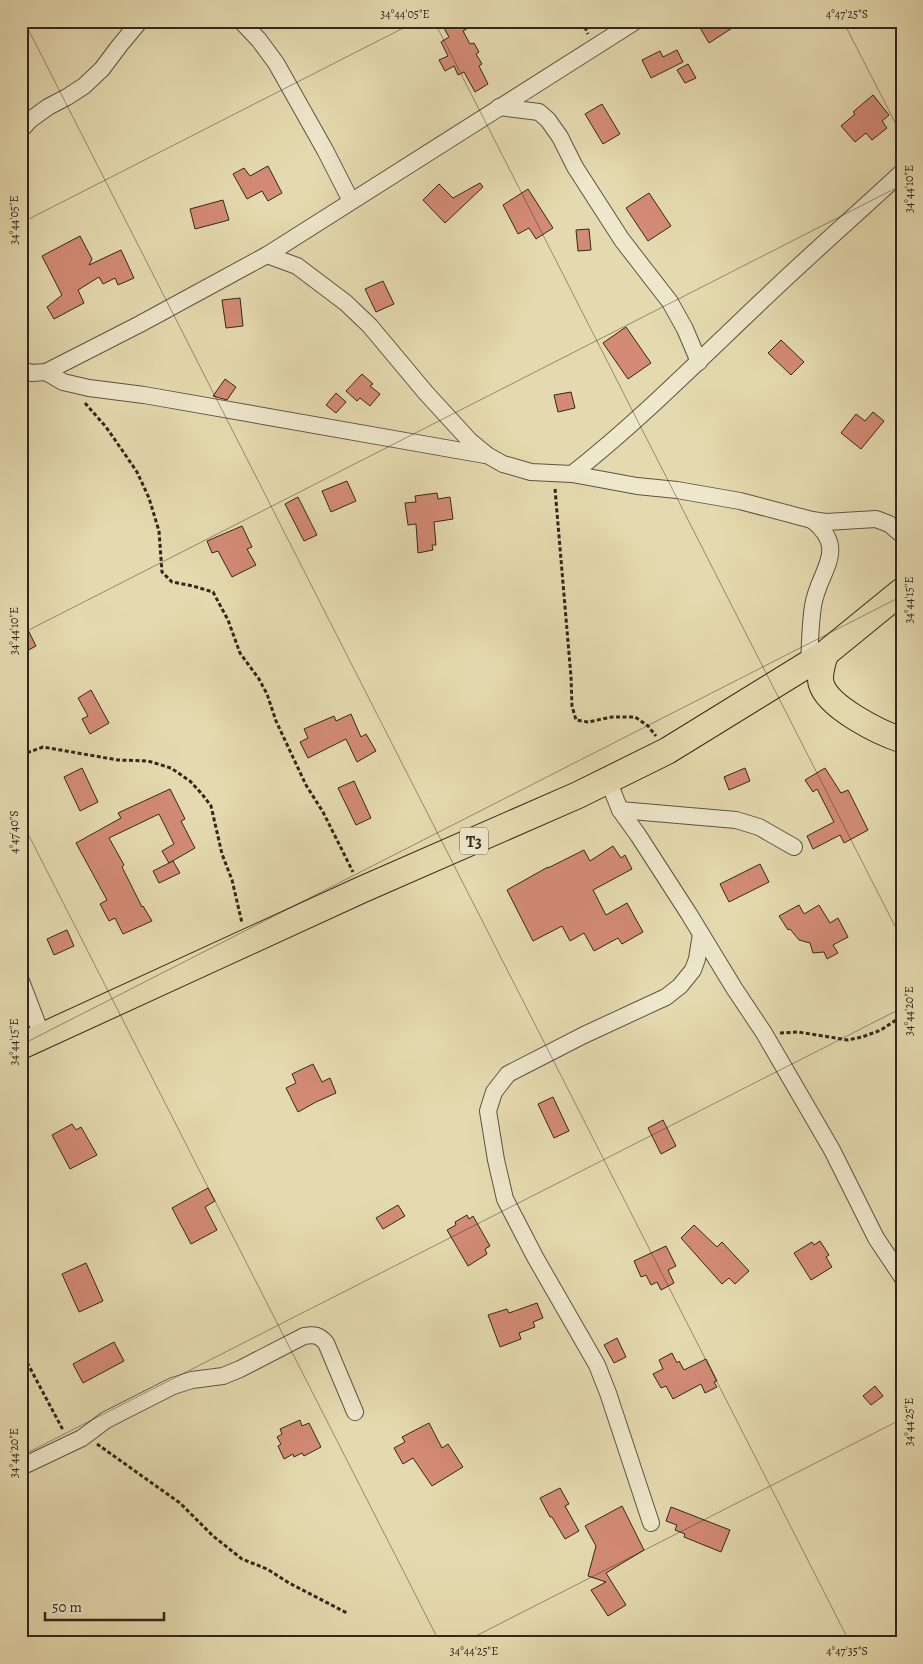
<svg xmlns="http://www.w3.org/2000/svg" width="923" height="1664" viewBox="0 0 923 1664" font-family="Alegreya,serif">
<rect width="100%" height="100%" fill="#e5daaf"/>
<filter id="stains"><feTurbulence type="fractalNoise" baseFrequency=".004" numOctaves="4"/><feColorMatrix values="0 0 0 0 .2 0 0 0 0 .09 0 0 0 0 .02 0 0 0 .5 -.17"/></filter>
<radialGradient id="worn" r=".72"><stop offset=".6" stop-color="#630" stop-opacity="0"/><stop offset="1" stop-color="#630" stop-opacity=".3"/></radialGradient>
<!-- building -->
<g fill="#d38b76" stroke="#30281d">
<path d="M440,21H480L463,31L470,44L474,43L479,52L476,54L482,64L479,66L488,84L475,92L464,72L458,75L454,66L445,71L439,60L448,56L441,42L449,37Z"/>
<path d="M696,21H743L709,43Z"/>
<path d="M677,50L683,62L651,78L642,60L660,51L663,57Z"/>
<path d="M688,64L696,78L685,83L677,70Z"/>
<path d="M873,95L889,115L882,121L887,128L872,140L866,133L855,142L841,126L855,114L853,112Z"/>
<path d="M602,104L620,134L603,144L585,114Z"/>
<path d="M268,166L282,193L268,201L262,191L247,199L233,174L244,168L250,176Z"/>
<path d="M480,183L483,187L445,223L423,200L439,184L453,198Z"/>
<path d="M528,189L553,228L536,239L529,228L518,234L503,205Z"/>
<path d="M649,193L671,226L648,241L626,208Z"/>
<path d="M223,200L229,220L195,229L190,209Z"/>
<path d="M589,229L591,250L578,251L576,230Z"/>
<path d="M80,236L92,259L89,265L121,250L134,278L118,285L115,278L103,284L99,277L78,290L84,303L54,319L47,307L62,295L42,256Z"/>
<path d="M383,281L394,304L376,312L365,289Z"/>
<path d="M240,298L243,326L226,328L222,300Z"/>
<path d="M626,327L651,363L628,379L603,343Z"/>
<path d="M781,340L804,362L791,375L768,353Z"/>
<path d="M362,374L373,384L370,386L380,394L370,406L360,398L357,401L346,391Z"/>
<path d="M225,379L236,387L227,400L213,396Z"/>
<path d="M571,392L575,408L558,412L554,395Z"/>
<path d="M336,393L346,402L336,413L326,405Z"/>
<path d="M873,412L884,421L861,449L841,433L856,414L865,421Z"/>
<path d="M347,481L356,501L331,512L322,491Z"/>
<path d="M437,493L438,499L450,497L453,519L434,522L436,545H432L433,550L418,553L416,524L408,525L405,503L416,502L415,496Z"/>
<path d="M298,497L317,535L304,541L285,504Z"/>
<path d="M242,526L252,547L247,549L256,565L232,577L218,551L212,553L207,541Z"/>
<path d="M21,616L36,646L21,654Z"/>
<path d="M91,690L109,723L90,734L82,719L88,716L78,698Z"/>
<path d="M351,714L361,737L366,734L376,751L357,762L346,739L308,758L300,742L308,738L304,729L334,716L336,721Z"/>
<path d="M82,768L98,802L80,811L64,777Z"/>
<path d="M745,768L750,781L729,790L724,777Z"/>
<path d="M825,768L841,793L848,790L868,830L844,843L840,835L813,849L807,836L834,822L817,789L813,792L805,780Z"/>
<path d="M354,781L371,818L356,825L338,788Z"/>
<path d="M170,789L185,819L181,821L195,848L169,863L162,851L174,844L159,814L109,838L124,865L122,867L142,907L143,906L152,921L123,934L115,918L109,921L100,904L107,900L76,843L121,818L118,813Z"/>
<path d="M613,846L621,858L625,855L632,869L593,890L606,915L627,903L643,932L622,944L618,938L594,951L584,933L570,941L562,926L533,941L507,890L548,867V868L584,850L590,861Z"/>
<path d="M173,861L180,873L159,883L153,871Z"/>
<path d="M760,864L769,882L729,902L720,884Z"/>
<path d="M799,905L804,914L819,905L830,923L838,918L848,937L833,945L838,953L827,959L824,952L813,953L810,943L799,940L790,929L788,930L779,916Z"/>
<path d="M67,930L74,946L54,955L47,939Z"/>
<path d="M313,1064L322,1082L330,1078L336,1093L316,1102L298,1112L286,1088L296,1083L292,1074Z"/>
<path d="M553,1097L569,1131L554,1138L538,1104Z"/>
<path d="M663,1120L676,1146L661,1154L648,1128Z"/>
<path d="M72,1124L76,1130L81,1127L97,1155L70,1169L52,1135Z"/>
<path d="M208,1188L215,1201L205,1207L217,1230L191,1244L172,1208Z"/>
<path d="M398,1205L405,1216L383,1229L376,1218Z"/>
<path d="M467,1215L469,1219L473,1216L490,1246L485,1249L487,1254L468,1266L447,1230L456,1225L455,1222Z"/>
<path d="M694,1225L717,1247L722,1242L749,1271L735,1284L729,1278L722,1284L681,1238Z"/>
<path d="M820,1241L829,1255L826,1257L832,1267L811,1280L794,1253L812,1242L814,1245Z"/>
<path d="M666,1246L676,1266L668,1270L674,1283L661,1290L657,1282L651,1285L646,1275L641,1277L634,1261Z"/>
<path d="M86,1263L103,1301L79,1312L62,1274Z"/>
<path d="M537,1303L543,1318L533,1322L535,1327L519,1333L521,1339L500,1347L488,1315L507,1309L509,1313Z"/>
<path d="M617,1338L626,1357L614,1363L604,1345Z"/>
<path d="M114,1342L124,1361L83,1383L73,1364Z"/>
<path d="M672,1353L677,1363L679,1361L684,1370L706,1359L717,1381L714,1382L717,1387L705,1393L701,1384L673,1399L666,1386L661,1388L653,1374L663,1369L659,1360Z"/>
<path d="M875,1386L883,1396L871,1405L863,1396Z"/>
<path d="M300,1420L302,1426L309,1423L321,1447L304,1456L302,1453L294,1457L293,1454L284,1459L278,1446L281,1444L277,1437L282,1434L280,1429Z"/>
<path d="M429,1423L442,1448L448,1444L463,1467L432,1486L413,1458L403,1464L394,1448L405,1442L402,1437Z"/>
<path d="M560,1488L569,1504L565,1506L579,1531L565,1539L552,1517H550L540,1498Z"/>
<path d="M622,1506L644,1550L606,1573L626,1605L608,1616L591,1590L606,1582L588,1576L596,1546L585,1526Z"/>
<path d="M671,1507L730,1530L721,1552L684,1537L685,1534L675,1530L677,1525L666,1521Z"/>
</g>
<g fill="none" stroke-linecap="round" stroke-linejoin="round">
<defs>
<g id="minor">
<path d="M241,21L259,40L276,63L325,150L351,201"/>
<path d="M499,107L539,112L548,120L560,137L575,167L622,240L670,302L685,329L699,362"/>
<path d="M21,130L30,120L48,107L67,97L84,86L102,69L120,45L140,21"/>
<path d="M267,255L297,266L346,303L370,326L426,393L470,441L487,455L503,464L531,472L572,474L637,486L677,490L740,501L812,520L826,522L876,519L889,524L902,535"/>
<path d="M21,370L32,373L46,372L140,324L267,255L636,21"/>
<path d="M46,372L63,382L89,388L144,395L485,455"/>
<path d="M572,474C642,419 703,356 768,295C812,253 858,213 902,172"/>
<path d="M809,664C810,645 810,625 813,606C818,571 850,550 812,520"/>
<path d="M608,780L620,810L638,835L689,914L734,988L764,1033L832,1150L876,1238L902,1277"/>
<path d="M620,810L736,820L759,827L794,847"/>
<path d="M21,981L42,1036"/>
<path d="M21,1467L82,1438L106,1420L173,1386L192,1380L223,1376L240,1369L304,1336C314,1334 319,1335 326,1343L355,1412"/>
<path d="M651,1523L608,1393L597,1365L535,1257L505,1199L496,1160L488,1111L494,1092L508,1074L584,1035L666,997L680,986L693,970L697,959L701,934"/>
</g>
<path id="primary" d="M826,653C823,662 819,673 821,683C827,707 880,733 902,740"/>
<path id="trunk" d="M21,1046L361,890L578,795L667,751L826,653L902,591"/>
</defs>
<!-- minor casing -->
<use href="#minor" stroke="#5d5442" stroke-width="18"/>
<!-- primary casing -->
<use href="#primary" stroke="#30281d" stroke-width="27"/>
<!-- trunk casing -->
<use href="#trunk" stroke="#30281d" stroke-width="28"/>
<!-- path -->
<g stroke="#30281d" stroke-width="3" stroke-dasharray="4 2.5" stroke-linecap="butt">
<path d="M582,21L588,34"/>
<path d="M85,403L106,427L122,450L137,472L149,498L159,531L162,572L172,582L193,586L213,592L228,620L240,653L259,679L267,694L276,721L306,785L323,812L353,872"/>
<path d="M555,489L571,677L572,706L576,720L588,722L612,717H635L648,726L656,736"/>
<path d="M21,755L43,747L118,760L148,761L171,768L190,781L202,794L211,806L222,854L232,880L242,923"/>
<path d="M780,1033L798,1032L848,1040L862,1037L881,1030L902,1016"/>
<path d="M21,1351L63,1430"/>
<path d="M21,1382L25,1373L21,1354"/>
<path d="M97,1444L180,1503L213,1536L242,1559L267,1569L289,1583L347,1613"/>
</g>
<!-- minor -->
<use href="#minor" stroke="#eee7cb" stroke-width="16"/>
<!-- primary -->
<use href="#primary" stroke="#e5daaf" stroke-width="25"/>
<!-- trunk -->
<use href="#trunk" stroke="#e5daaf" stroke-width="26"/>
</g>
<!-- ticks -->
<path fill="none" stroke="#30281d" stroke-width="1" stroke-opacity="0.45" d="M24,21L850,1643M434,21L902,940M843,21L902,136M21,223L417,21M21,634L902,185M21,820L440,1643M21,1045L902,596M21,1456L902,1008M21,1624L31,1643M462,1643L902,1419"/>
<g text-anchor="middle" stroke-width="4" stroke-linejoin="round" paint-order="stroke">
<!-- shield labels -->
<rect fill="#eee7cb" stroke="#696151" stroke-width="1" x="460" y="827.5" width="28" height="27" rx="4"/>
<g font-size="16" font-weight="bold" fill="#30281d">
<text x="474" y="847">T3</text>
</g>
</g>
<!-- margin -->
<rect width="923" height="1664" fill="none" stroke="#e5daaf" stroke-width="55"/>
<!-- scale -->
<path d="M45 1612v8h119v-8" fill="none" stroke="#30281d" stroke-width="2.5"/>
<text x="52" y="1612" font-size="15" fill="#30281d" stroke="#eee7cb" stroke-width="4" paint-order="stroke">50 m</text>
<rect x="28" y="28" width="868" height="1608" fill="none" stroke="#30281d" stroke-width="2"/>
<g font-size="12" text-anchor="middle" fill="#30281d">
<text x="405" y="18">34°44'05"E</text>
<text x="847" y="18">4°47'25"S</text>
<text transform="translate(909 189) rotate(-90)" y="4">34°44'10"E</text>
<text transform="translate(14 220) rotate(-90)" y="4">34°44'05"E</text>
<text transform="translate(909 600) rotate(-90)" y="4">34°44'15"E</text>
<text transform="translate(14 631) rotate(-90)" y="4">34°44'10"E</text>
<text transform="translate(14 832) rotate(-90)" y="4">4°47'40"S</text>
<text transform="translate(909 1011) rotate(-90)" y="4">34°44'20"E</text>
<text transform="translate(14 1042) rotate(-90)" y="4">34°44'15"E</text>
<text transform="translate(909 1422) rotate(-90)" y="4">34°44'25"E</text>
<text transform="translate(14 1453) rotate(-90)" y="4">34°44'20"E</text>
<text x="474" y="1655">34°44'25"E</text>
<text x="847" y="1655">4°47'35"S</text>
</g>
<rect width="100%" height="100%" filter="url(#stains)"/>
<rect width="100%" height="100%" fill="url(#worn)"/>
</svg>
